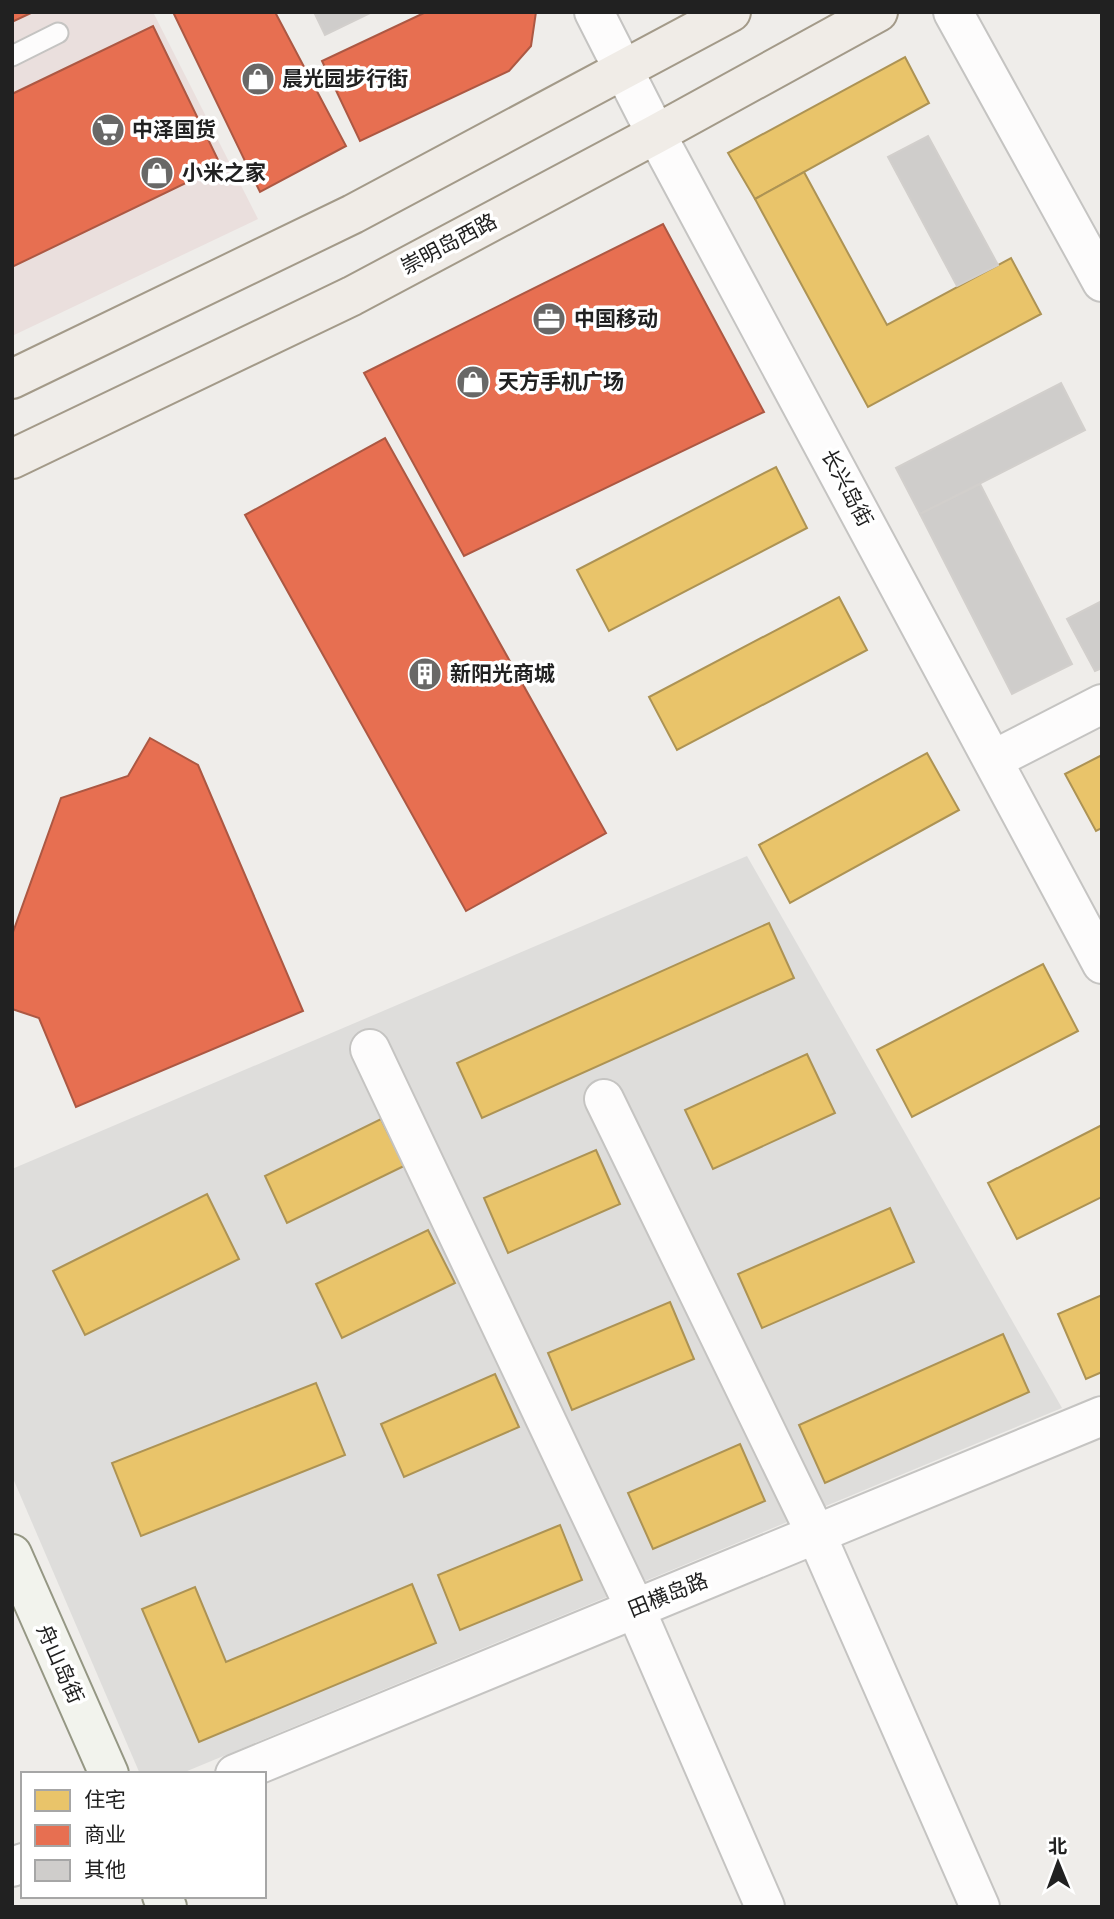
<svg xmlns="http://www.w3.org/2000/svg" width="1114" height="1919" viewBox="0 0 1114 1919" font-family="'Varela Round','Noto Sans SC',sans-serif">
<rect width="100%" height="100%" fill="#efedea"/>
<!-- residential -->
<path fill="#dedddb" d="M747,856L1062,1408L180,1774H140L12,1476V1169Z"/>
<!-- commercial -->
<path fill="#eadfdd" d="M12,12H153L258,219L12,336Z"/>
<!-- homes -->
<g fill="#e9c46a" stroke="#ad9354" stroke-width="2">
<path d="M905,57L929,103L755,199L728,153Z"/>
<path d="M804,172L887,325L1011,258L1041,314L868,407L755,199Z"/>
<path d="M776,467L807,528L609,631L577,570Z"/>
<path d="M839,597L867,650L677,750L649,697Z"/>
<path d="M927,753L959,810L790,903L759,845Z"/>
<path d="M1102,755V828L1096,831L1065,774Z"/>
<path d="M769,923L794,978L482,1118L457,1063Z"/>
<path d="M1043,964L1078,1031L912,1117L877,1050Z"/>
<path d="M807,1054L835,1113L713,1169L685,1110Z"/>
<path d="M381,1119L404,1166L287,1223L265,1176Z"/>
<path d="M1102,1125V1197L1017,1239L988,1183Z"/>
<path d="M596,1150L620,1204L508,1253L484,1198Z"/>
<path d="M207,1194L239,1259L85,1335L53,1271Z"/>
<path d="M890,1208L914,1262L762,1328L738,1274Z"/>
<path d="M428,1230L455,1283L342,1338L316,1284Z"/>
<path d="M1102,1295V1372L1086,1379L1058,1314Z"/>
<path d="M670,1302L694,1359L572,1410L548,1353Z"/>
<path d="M1003,1334L1029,1392L825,1483L799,1425Z"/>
<path d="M495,1374L519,1427L404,1477L381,1424Z"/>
<path d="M316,1383L345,1455L141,1536L112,1463Z"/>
<path d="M740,1444L765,1501L653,1549L628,1493Z"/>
<path d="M560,1525L582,1580L460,1630L438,1575Z"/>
<path d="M412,1584L436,1643L199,1742L142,1609L195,1587L226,1662Z"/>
</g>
<!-- shops -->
<g fill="#e76f51" stroke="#ac5843" stroke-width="2">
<path d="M12,12H33L12,22Z"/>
<path d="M173,12H275L346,146L260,192Z"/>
<path d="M426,12H536L531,46L509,71L360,141L322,61Z"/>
<path d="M153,26L221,166L12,267V94Z"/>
<path d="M663,224L764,412L464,556L364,373Z"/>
<path d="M385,438L606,833L466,911L245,515Z"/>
<path d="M150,738L198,765L303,1011L76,1107L39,1018L12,1009V935L61,798L128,776Z"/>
</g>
<!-- building -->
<g fill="#cfcdcb" stroke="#d2cfcc" stroke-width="2">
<path d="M314,12H372L325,35Z"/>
<path d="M928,136L998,265L957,286L888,157Z"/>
<path d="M1061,383L1085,430L920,514L896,468Z"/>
<path d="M980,484L1072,664L1012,694L920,514Z"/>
<path d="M1102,601V668L1095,671L1067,619Z"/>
</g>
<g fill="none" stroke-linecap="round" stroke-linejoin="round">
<defs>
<path id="lane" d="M12,56L58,33"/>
<g id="street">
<path d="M594,12L656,134L1102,964"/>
<path d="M953,12L1102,282"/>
<path d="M993,760L1102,704"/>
<path d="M370,1049L635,1608L765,1907"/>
<path d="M604,1099L816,1534L980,1907"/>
<path d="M235,1774L1102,1416"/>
<path d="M12,1867L23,1863"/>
</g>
<g id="secondary">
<path d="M12,1554L109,1774"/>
<path d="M162,1896L167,1907"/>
</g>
<g id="primary">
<path d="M12,379L353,214L731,12"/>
<path d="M12,459L352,296L656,134L878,12"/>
</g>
</defs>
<!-- lane casing -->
<use href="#lane" stroke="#c5c4c2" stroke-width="23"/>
<!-- street casing -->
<use href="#street" stroke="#c5c4c2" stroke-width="42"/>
<!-- secondary casing -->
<use href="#secondary" stroke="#959784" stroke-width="42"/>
<!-- primary casing -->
<use href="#primary" stroke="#a39a89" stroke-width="42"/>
<!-- lane -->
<use href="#lane" stroke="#fdfcfc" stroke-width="19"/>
<!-- street -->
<use href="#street" stroke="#fdfcfc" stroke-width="38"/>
<!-- secondary -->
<use href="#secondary" stroke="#f2f3ed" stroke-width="38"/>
<!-- primary -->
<use href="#primary" stroke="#f0ece7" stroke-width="38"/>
</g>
<!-- icons -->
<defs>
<symbol id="shop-disc" viewBox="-11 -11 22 22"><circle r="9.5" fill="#696867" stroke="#fff"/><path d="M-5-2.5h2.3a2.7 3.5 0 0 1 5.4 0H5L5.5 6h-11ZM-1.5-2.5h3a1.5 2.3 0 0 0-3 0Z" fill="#fff"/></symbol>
<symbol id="supermarket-disc" viewBox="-11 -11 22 22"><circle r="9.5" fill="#696867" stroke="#fff"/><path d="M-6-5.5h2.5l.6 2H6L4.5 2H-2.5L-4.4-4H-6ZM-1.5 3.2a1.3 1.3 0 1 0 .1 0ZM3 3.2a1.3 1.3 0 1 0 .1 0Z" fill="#fff"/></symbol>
<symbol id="office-disc" viewBox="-11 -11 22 22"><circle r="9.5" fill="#696867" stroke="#fff"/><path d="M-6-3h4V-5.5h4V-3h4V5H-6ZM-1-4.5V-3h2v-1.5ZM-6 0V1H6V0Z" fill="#fff"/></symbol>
<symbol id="building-disc" viewBox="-11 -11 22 22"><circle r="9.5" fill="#696867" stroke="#fff"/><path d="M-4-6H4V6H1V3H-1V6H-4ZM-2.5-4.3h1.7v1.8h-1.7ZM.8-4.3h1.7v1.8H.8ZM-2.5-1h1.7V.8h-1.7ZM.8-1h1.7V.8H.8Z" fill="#fff"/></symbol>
</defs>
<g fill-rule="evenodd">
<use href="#shop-disc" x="239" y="60" width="38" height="38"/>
<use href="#supermarket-disc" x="89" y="111" width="38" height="38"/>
<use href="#shop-disc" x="138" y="154" width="38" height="38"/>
<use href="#office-disc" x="530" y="300" width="38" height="38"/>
<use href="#shop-disc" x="454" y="363" width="38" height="38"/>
<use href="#building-disc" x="406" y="655" width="38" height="38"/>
</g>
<g text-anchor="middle" stroke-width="7" stroke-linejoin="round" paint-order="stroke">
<!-- poi labels -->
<g font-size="21" font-weight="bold" fill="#212121" stroke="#fff" text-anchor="start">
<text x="282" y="86">晨光园步行街</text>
<text x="132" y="137">中泽国货</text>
<text x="182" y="180">小米之家</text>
<text x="574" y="326">中国移动</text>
<text x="498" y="389">天方手机广场</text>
<text x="450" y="681">新阳光商城</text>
</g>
<!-- street labels -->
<g font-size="21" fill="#212121" stroke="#fff">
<text transform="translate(449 244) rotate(-28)" y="7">崇明岛西路</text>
<text transform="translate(847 488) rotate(62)" y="7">长兴岛街</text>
<text transform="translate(668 1595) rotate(-22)" y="7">田横岛路</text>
<text transform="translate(60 1664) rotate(66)" y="7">舟山岛街</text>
</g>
</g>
<!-- border -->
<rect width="1114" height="1919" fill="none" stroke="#212121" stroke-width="28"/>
<!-- legend -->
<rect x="21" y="1772" width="245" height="126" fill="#ffffff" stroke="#a6a6a6" stroke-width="2"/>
<rect x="35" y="1790" width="35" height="21" fill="#e9c46a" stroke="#a6a6a6" stroke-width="2"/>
<text x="84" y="1807" font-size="21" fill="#212121">住宅</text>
<rect x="35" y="1825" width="35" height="21" fill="#e76f51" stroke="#a6a6a6" stroke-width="2"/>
<text x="84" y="1842" font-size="21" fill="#212121">商业</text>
<rect x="35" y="1860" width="35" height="21" fill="#cfcdcb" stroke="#a6a6a6" stroke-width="2"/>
<text x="84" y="1877" font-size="21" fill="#212121">其他</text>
<!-- north arrow -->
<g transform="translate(1058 1863) rotate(359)" stroke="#ffffff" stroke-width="5" paint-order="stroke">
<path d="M0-5L12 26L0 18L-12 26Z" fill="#212121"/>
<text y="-10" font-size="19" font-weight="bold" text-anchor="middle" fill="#212121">北</text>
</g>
</svg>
